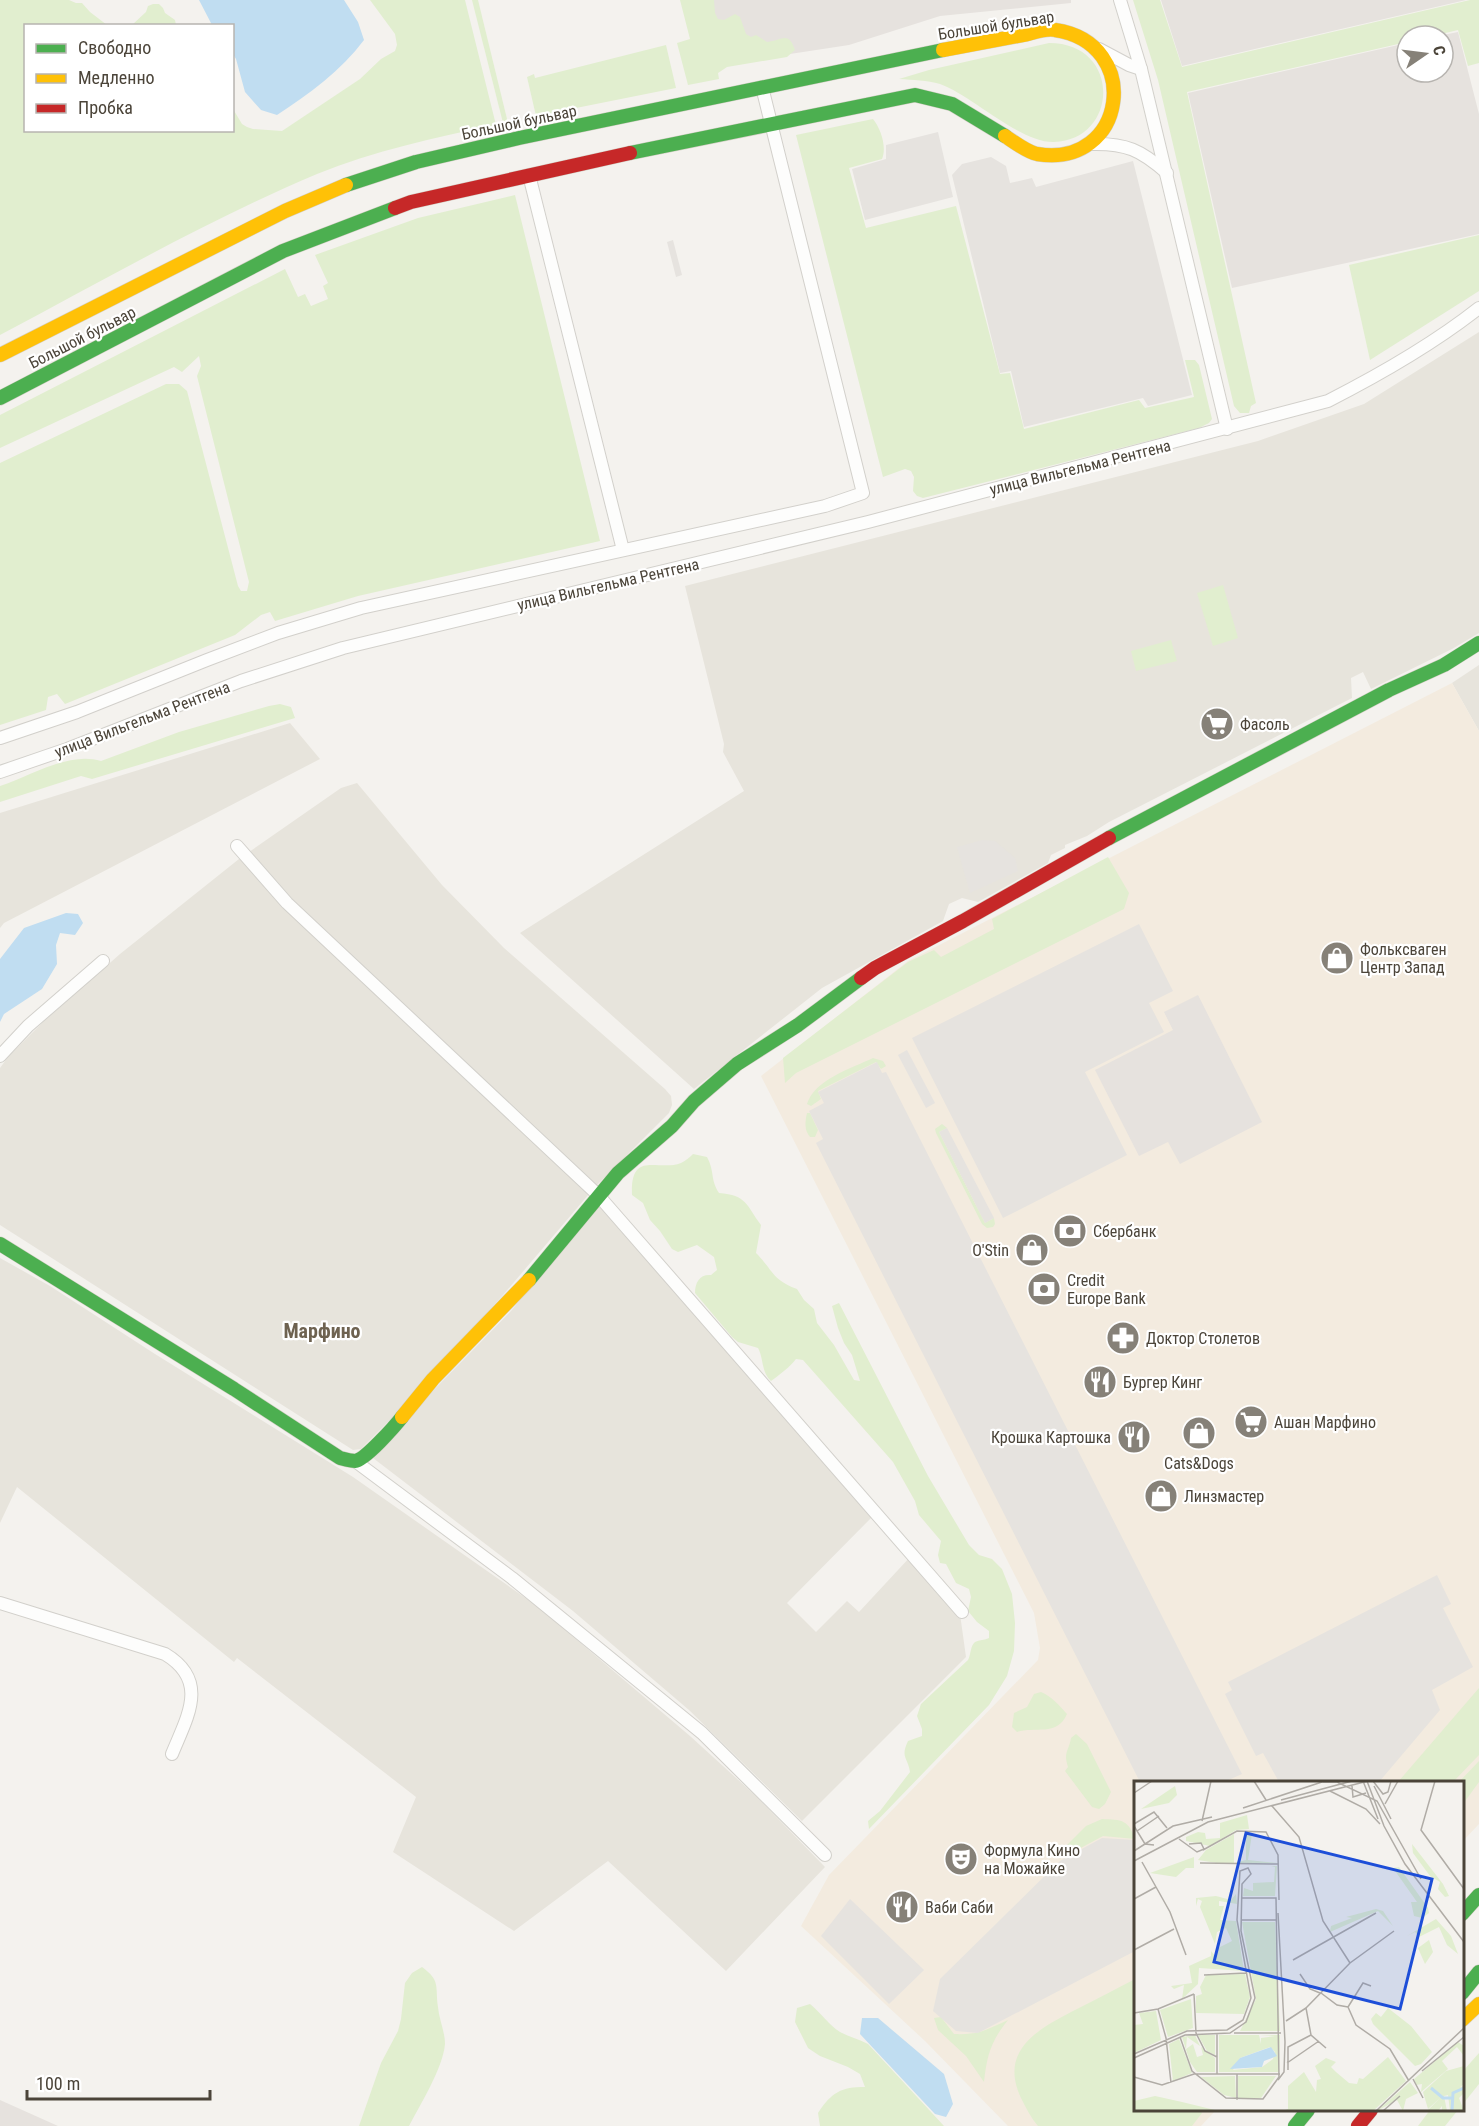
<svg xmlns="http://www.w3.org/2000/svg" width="1479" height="2126" viewBox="0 0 1479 2126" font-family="'Roboto Condensed',sans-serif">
<rect width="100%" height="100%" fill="#f4f2ee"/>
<!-- residential -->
<g fill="#e7e4dc">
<path d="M1479,332V633L1452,649L1371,689L1363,672L1351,678L1352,698L1109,822L1087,836L1065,845V848L1051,855L1048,863L978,902L962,898L949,904L943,921L822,988L694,1089L520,933L744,791L723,752L724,744L685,586L1258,441L1364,404Z"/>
<path d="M1479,665V731L1452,683Z"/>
<path d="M290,723L320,759L4,923L0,928V813Z"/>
<path d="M357,783L442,885L504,948L665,1089L671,1096L672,1105L669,1113L595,1187L503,1295L393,1417L361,1449L353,1450L0,1225V1068L8,1057L43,1022L120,954L239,859L341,788Z"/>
<path d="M599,1203L872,1517L787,1603L816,1632L847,1601L859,1612L911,1556L960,1614L966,1657L802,1821L689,1710L573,1611L373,1458L426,1398L511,1311Z"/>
<path d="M0,1258L50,1286L155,1354L353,1477L537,1606L690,1736L757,1797L825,1867L726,1971L608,1861L514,1931L393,1852L416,1797L237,1658L234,1662L17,1487L0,1523Z"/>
</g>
<!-- commercial -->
<path fill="#f3ebdf" d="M1452,683L1479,731V1824L1463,1841L1462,1782H1136V2110H1216L1201,2126H1008L925,2041L801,1926L829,1875L1038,1660L1040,1648L1034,1613L761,1076L908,961Z"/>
<!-- industrial -->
<g fill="#e6e2de">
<path d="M709,0H1071V3L940,16L849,45L718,65Z"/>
<path d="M1161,0H1466L1182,66Z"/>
<path d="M1458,32L1479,114V234L1232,288L1188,93L1407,43V72H1443V36H1438Z"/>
<path d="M1198,995L1262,1122L1180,1164L1168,1142L1139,1156L1095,1070L1173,1030L1164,1012Z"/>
<path d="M0,2100L58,2126H0Z"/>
</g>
<!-- green -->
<g fill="#e1eecf">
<path d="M0,0H69L76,3H82L90,12L107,25L26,26V130H232L233,109L242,124L247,127L253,129L282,131L360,79L381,59L395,51L397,45L395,34L370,0H465L496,125C436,137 374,151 317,174C208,220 104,280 0,335Z"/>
<path d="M472,0H478L508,123H503Z"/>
<path d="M680,0H714L715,13L718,19L724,20L735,14L740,17L746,34L751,37L756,35L767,42C782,41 788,30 795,50L787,57L727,67L718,73L719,79L688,85L677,43L690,39Z"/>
<path d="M1133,0H1160L1182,67L1470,0H1479V63L1468,66L1458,30L1433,36H1407V42L1187,92L1256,403L1251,406L1249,413H1240L1234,406L1158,80Z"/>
<path d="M153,4H159L163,8L165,13L175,20L176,25H132L146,12L148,6Z"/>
<path d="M1049,43C1122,43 1119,140 1054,142C1020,143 973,96 940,84C927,80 913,80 899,79L929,70Z"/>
<path d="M666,45L676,88L536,116L527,77L534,74L535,78Z"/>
<path d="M873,119C881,129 887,147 882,159L849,168L866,228L956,206L1000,374L1010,373L1024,429L1139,400L1145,408L1194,397L1185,360H1195L1199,365L1212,419L1209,423L1199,428L923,498L917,496L913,491L914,477L911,471L905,469L883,477L796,135Z"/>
<path d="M515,195L600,541L358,596L275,621L270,612L261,615L235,635L65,704L57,694L48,697L46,710L0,725V463L166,384H179L187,391L238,586L241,591H247L249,582L197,376L201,366L199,356L182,372L174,367L0,448V415L285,269L298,297L305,294L311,306L328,299L323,286L328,283L315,255L418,218Z"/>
<path d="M1479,235V291L1370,360L1349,265Z"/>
<path d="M1223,585L1238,638L1213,646L1197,593Z"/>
<path d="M1171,640L1177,661L1136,671L1131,651Z"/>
<path d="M280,704L291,707L295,718L92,779L81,776L0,802V786C31,776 69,751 101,761L179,732L269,706Z"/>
<path d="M1108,857L1129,893L1124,909L796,1073L785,1083L783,1058L908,962L934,950L941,957L994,929L992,919Z"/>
<path d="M873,1058L883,1061L886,1066L881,1069L876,1062L818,1091L821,1099L811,1106L807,1104C814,1080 852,1068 873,1058Z"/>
<path d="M807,1113H810L818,1130L815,1137H810C804,1130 805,1122 807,1113Z"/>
<path d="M942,1124L947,1128L939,1132L985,1223L994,1218L995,1224L993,1227L987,1228L982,1224L936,1133L935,1129Z"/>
<path d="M693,1154L707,1157C715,1172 710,1179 719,1193C747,1195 746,1205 761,1225L756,1253C773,1270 772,1280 797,1289L804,1300L814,1309L817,1323L834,1345L854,1380L860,1381L852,1355L844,1343L838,1328L832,1306L839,1303L928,1476L969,1545L979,1555L992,1559L1002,1569L1012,1594L1015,1623L1014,1651L1007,1676L989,1705L869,1829L868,1821L880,1811L910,1772C908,1757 900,1758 908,1741L922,1736V1729L917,1716L921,1704L968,1660C971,1655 970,1646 975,1642C979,1640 985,1640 989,1638V1631L977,1622L968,1611L971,1597L969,1589L956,1583L946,1564L940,1563L938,1555L941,1541L919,1515L915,1501L893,1462L803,1360L796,1359C790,1367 779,1375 771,1381C761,1372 764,1359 758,1348L738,1342L732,1337L695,1293C695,1282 700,1274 711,1275L717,1270L714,1257L697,1245L678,1252L672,1249L660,1231L650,1220L643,1203L632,1195C630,1149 658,1172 681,1163C685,1161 690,1157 693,1154Z"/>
<path d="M1479,1688V1755L1453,1782H1398Z"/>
<path d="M1041,1692C1051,1696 1060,1706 1067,1714C1057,1737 1035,1726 1017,1732L1012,1727L1014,1713L1027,1707L1034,1694Z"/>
<path d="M1076,1734L1087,1744L1111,1792L1105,1804L1099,1809L1092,1807L1065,1771L1068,1767C1063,1752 1069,1751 1071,1738Z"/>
<path d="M1479,1761V1782L1463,1804L1462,1782H1459Z"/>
<path d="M1102,1819C1122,1820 1128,1819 1135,1839L1103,1836L1064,1857L1057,1855L1086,1826Z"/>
<path d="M422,1967C441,1981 435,1986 438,2007C439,2019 445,2032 445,2044C443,2068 420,2105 409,2126H359L381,2063L398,2031L401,2019L405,1983L412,1973Z"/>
<path d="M1135,1979L1136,2110H1200L1202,2113L1192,2126H1038C1031,2118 1026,2108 1021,2098C998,2049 1040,2028 1077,2009C1097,1999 1116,1989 1135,1979Z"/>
<path d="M810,2004C821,2013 829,2025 840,2032C849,2037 859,2039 868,2044L944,2126H820L818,2113C832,2092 841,2087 865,2087L860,2074L848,2067L820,2056L808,2048L795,2022L797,2008Z"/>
<path d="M941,2017L954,2034C979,2035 986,2030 1008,2020C991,2041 987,2055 984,2082L966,2056L938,2030L934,2018Z"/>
<path d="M1479,2053V2084L1463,2104V2071Z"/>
<path d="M1430,2110H1458L1445,2126H1418Z"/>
</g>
<!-- parking -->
<g fill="#e6e3df">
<path d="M938,132L953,197L865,220L852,169L886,159V145Z"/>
<path d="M991,157L1006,166L1010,183L1032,178L1036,187L1133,161L1192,395L1148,406L1143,398L1024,427L1011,371L1000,373L952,175L962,164Z"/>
<path d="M673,240L682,275L676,277L667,242Z"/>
<path d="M982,840L995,841L1015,858L1018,871L970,893L957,847Z"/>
<path d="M1139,924L1173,991L1149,1003L1164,1032L1085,1072L1127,1155L1003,1218L912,1038Z"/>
<path d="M907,1050L935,1103L926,1108L898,1055Z"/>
<path d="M877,1062L882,1073L886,1072L1242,1774L1224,1782H1140L816,1143L823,1139L809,1111L824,1103L818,1092Z"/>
<path d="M947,1128L994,1218L985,1223L939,1132Z"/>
<path d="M1437,1575L1451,1604L1443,1608L1473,1667L1432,1690L1440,1710L1379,1782H1279L1263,1753L1256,1756L1225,1694L1232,1690L1228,1682Z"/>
<path d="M1102,1838L1135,1840V1951L978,2033L956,2031L933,2011L940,1979L1060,1861Z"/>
<path d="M850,1899L924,1970L889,2004L821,1936Z"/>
</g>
<!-- water -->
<g fill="#c0ddf1">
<path d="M199,0H344L358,22L364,40C341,71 309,94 277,115L261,110L245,92L236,59L233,54L232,26L212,25Z"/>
<path d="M66,913L78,914L83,923L75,935L60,933L56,945L57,964L42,989L4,1014L0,1022V959L24,928Z"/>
<path d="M862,2018H878L944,2074L953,2104L946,2117L935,2114L860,2034Z"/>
</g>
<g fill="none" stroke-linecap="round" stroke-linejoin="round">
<defs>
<g id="street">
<path d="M1120,0L1141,69L1227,429"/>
<path d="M1099,49L1129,65L1141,69"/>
<path d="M1091,144C1126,143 1141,150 1167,173"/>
<path d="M529,175L623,550"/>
<path d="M0,738L77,712L207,660L278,633L361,608L825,506L863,493L762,87"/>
<path d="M0,772L67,749L241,681L343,648L868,522L1328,401C1381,374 1432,345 1479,308"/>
<path d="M237,846L287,903L598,1195L962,1612"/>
<path d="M0,1056L28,1026L103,961"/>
<path d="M355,1461L512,1578L702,1733L825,1855"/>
<path d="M0,1603L165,1654C210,1681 187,1717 172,1754"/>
</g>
<g id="fast">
<path d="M630,153L915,95L952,104L1005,136"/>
<path d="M346,185L416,162L519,138L943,50"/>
<path d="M0,398L283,251L395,208"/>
<path d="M1109,838L1389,690L1444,665L1479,643"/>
<path d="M0,1244L234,1389L340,1458C344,1459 351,1461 355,1461C365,1460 395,1426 402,1417"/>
<path d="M529,1280L618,1173L672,1126L694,1101L737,1064L798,1025L861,978"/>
<path d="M1462,1914L1479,1895"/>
<path d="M1462,1993L1479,1972"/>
<path d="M1295,2126L1308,2110"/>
</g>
<g id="slow">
<path d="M943,50C970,45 997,40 1023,35C1033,33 1045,28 1055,30C1144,43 1127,169 1037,154C1027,152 1014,142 1005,136"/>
<path d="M0,355L285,211L346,185"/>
<path d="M402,1417L433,1379L529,1280"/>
<path d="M1462,2020L1479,2004"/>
</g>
<g id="jam">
<path d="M395,208L411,202L630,153"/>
<path d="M861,978L875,968L963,921L1109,838"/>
<path d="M1358,2126L1371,2110"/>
</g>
</defs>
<!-- street casing -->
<use href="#street" stroke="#d2d0cb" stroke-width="14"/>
<!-- fast casing -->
<use href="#fast" stroke="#d3cfc5" stroke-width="15"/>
<!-- slow casing -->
<use href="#slow" stroke="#d3cfc5" stroke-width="15"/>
<!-- jam casing -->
<use href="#jam" stroke="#d3cfc5" stroke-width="15"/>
<!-- street -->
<use href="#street" stroke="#fdfdfc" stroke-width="12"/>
<!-- fast -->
<use href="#fast" stroke="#4caf50" stroke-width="14"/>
<!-- slow -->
<use href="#slow" stroke="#ffc107" stroke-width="14"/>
<!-- jam -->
<use href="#jam" stroke="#c62828" stroke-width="14"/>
</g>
<!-- icons -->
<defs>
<symbol id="supermarket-disc" viewBox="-11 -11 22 22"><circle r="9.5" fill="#868178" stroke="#fff"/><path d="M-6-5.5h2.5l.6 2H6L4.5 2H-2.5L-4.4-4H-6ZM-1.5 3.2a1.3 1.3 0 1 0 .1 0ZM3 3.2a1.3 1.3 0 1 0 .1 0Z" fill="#fff"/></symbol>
<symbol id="shop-disc" viewBox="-11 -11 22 22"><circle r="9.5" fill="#868178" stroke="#fff"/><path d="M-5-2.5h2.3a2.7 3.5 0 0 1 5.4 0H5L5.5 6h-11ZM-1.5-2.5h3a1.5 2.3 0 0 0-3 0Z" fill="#fff"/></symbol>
<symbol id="bank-disc" viewBox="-11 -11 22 22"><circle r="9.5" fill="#868178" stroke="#fff"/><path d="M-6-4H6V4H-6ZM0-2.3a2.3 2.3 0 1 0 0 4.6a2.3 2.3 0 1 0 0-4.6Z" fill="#fff"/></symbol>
<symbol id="pharmacy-disc" viewBox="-11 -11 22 22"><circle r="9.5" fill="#868178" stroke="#fff"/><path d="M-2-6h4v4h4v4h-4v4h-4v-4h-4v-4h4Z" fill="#fff"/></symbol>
<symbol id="restaurant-disc" viewBox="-11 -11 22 22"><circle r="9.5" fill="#868178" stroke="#fff"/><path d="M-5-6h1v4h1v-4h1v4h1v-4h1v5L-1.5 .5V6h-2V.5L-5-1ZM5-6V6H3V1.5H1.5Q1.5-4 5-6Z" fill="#fff"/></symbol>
<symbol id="theatre-disc" viewBox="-11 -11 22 22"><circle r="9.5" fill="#868178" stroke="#fff"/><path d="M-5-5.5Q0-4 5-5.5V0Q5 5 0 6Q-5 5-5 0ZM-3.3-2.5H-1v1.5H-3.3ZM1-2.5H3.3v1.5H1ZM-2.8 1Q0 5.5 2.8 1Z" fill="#fff"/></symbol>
</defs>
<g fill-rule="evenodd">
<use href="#supermarket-disc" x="1198" y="705" width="38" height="38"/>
<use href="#shop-disc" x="1318" y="939" width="38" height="38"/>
<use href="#bank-disc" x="1051" y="1212" width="38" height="38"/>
<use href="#shop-disc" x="1013" y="1231" width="38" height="38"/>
<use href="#bank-disc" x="1025" y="1270" width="38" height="38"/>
<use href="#pharmacy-disc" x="1104" y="1319" width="38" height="38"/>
<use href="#restaurant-disc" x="1081" y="1363" width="38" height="38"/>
<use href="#supermarket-disc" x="1232" y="1403" width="38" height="38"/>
<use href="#shop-disc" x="1180" y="1414" width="38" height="38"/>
<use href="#restaurant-disc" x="1115" y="1418" width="38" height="38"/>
<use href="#shop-disc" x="1142" y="1477" width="38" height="38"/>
<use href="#theatre-disc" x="942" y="1840" width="38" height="38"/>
<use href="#restaurant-disc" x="883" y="1888" width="38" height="38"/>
</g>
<g text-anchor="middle" stroke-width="4.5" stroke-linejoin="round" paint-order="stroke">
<!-- street labels -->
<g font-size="16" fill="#4b4439" stroke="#fff">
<text transform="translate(996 25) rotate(-9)" y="6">Большой бульвар</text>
<text transform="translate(519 122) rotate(-12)" y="6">Большой бульвар</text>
<text transform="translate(82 337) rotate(-27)" y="6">Большой бульвар</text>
<text transform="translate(1080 467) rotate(-14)" y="6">улица Вильгельма Рентгена</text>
<text transform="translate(608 584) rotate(-13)" y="6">улица Вильгельма Рентгена</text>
<text transform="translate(142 719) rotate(-21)" y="6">улица Вильгельма Рентгена</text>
</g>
<!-- poi labels -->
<g font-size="16" fill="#4b4439" stroke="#fff" text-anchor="start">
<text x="1240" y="730">Фасоль</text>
<text x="1360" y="955">Фольксваген<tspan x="1360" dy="18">Центр Запад</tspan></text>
<text x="1093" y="1237">Сбербанк</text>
<text x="1009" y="1256" text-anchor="end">O'Stin</text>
<text x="1067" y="1286">Credit<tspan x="1067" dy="18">Europe Bank</tspan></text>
<text x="1146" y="1344">Доктор Столетов</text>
<text x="1123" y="1388">Бургер Кинг</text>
<text x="1274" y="1428">Ашан Марфино</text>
<text x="1111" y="1443" text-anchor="end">Крошка Картошка</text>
<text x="1199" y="1469" text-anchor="middle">Cats&amp;Dogs</text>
<text x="1184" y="1502">Линзмастер</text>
<text x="984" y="1856">Формула Кино<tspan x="984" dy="18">на Можайке</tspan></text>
<text x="925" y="1913">Ваби Саби</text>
</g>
<!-- quarter labels -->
<g font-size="20" font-weight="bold" fill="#6e6250" stroke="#fff">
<text x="322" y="1338">Марфино</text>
</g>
</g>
<!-- overview -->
<g transform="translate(1134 1781)">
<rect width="330" height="330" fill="#f4f2ee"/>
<path d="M41,5L43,14L35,22L7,28ZM113,34L115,48L102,49L76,65L52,60V56L64,51L71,52L72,58L86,57V42ZM112,50L118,53L114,79L143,82L89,83L64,79L72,69L100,53V82L112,79ZM278,63L309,103L315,115L311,116L304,108L306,101L296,95L279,72ZM60,76V87H52L42,96L16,92ZM137,85H143L141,115H109L110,107L119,110V102L140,101L141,86ZM265,86L294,127L295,132L288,137L280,135L277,121H283L259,87ZM102,113L103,123L85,120V125H90L86,139L102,140L110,190L65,187L64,203L48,218L50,204L40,208L37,205L58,202L55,185L77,175V170L81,175L84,167L98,160L92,147L83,151L81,163L66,126L68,120L64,118L62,125V117L82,115L97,119ZM242,128L249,130L259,145L244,130L196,151L197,145L218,137L212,136ZM302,138L317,155L324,173L313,164L305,146L285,156L281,151L273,155ZM108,141H141L146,250H106L122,218ZM295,159L299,171L291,183L284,167ZM111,193L116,216L110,233L62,232V215L68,213L66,206L72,194ZM57,218L59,247L34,256L26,229ZM254,227L277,245L298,271L287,283L281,285L239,243L237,238L242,232L247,236ZM22,230L27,259L0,272V244L9,243L5,232ZM61,254L66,265L53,256L52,268L59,263L63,276L69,274L67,266L81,277V291H63L56,281L48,256ZM64,254H81V274L73,270ZM85,254H125L127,263V257L141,255L126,254H146L145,291H85ZM136,266L141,271L139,278L128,286L99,289L106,277ZM45,258L58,292L39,300L35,263ZM324,261L330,265V275L323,266L308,280L314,288L287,311L288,303L282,304L280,298ZM254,276L272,300L239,330H148L154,328V305L170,291L182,311L183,299L187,298L181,285L192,277L202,281L197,286L202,291L215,302L223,303L225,297L229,298ZM330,285V303L326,306L330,305V312L325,317L330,330H316L314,314L310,315L313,330H308V325L304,330H293L306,317L294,328L289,311L312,290ZM101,295L102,317L90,314L67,296ZM104,295H142L127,317H104ZM276,301L284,312L272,318L269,330L263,319L243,330ZM21,315L48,321L85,330H0V320Z" fill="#e1eecf" fill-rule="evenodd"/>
<path d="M137,266L143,275L130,280L128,286L96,288L106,277Z" fill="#c0ddf1"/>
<path fill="none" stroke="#c0ddf1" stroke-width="3" d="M297,307L309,317H318M318,330L319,312L330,307"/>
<path fill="none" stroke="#b0aca6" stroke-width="1.5" d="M120,0L132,19M229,0L244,38M233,0L250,45L271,83L330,161M239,0L249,13L254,11L257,0M301,0L287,49L330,108M189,1H203L243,20L287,98M218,5L219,16L232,12M240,5L257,38M196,10L232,28L246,43M0,12L18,0M147,19L218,0M251,23L264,0M138,25L165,56L189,140L216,182M109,27L191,0M68,40L77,0M0,43L20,31L33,47M0,45L11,63L20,64M3,50L25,35M45,58L63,71L70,68L67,62L55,63M69,69L103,50L132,51L144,74L145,119M0,70L39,45L78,36M0,80L74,41L234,0M8,81L36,131L52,174M66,82L144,83M0,118L22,106M107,139H142M0,169L40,148M159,179L242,132M166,193L176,208L186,212M70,194L112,192M187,212L203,224L214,226M60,213L62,252L71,270L83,276M214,226L222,244L256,268L275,300M214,226L229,202L237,205M24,228L32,257L37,302M0,232L24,228L60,213M152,240L172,227M100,252H147M46,256L58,290L92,317L129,318L145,296L142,117H108M192,267L177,254L172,227L216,182L260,150M0,273L53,250L93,249L109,239L117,217L103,139L106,90L114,87L117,93L108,103L107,150L121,217L112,241L96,252L51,254L0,277M153,282L185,260M154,289V266L177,254M288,290L330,256M83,293H146M103,293V319M0,296L28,304L60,293H83V252M279,298L289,317M144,299L150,291L151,261L144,132M242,330L330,247M249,330L266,315"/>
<path fill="#1d4ed8" fill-opacity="0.15" stroke="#1d4ed8" stroke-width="3" d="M112,52L298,98L266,228L80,181Z"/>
<rect width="330" height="330" fill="none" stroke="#4b4439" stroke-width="3"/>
</g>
<!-- legend -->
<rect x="24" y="24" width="210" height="108" fill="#ffffff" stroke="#b7b4b0" stroke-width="1.5"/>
<rect x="36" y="44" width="30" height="9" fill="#4caf50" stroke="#b7b4b0" stroke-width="1.5"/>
<text x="78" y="54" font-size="18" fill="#4b4439">Свободно</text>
<rect x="36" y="74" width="30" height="9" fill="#ffc107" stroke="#b7b4b0" stroke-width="1.5"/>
<text x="78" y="84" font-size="18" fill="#4b4439">Медленно</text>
<rect x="36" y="104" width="30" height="9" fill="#c62828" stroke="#b7b4b0" stroke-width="1.5"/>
<text x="78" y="114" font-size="18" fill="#4b4439">Пробка</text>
<!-- north arrow -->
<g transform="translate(1425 54) rotate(76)"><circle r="28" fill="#ffffff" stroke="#b7b4b0" stroke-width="1.5"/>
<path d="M0-4.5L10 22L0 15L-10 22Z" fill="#868178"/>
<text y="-9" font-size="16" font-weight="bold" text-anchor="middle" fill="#4b4439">С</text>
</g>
<!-- scale -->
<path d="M27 2090v9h183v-9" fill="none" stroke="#4b4439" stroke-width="3"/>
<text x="36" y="2090" font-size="18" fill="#4b4439" stroke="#ffffff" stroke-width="4.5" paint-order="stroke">100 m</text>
</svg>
